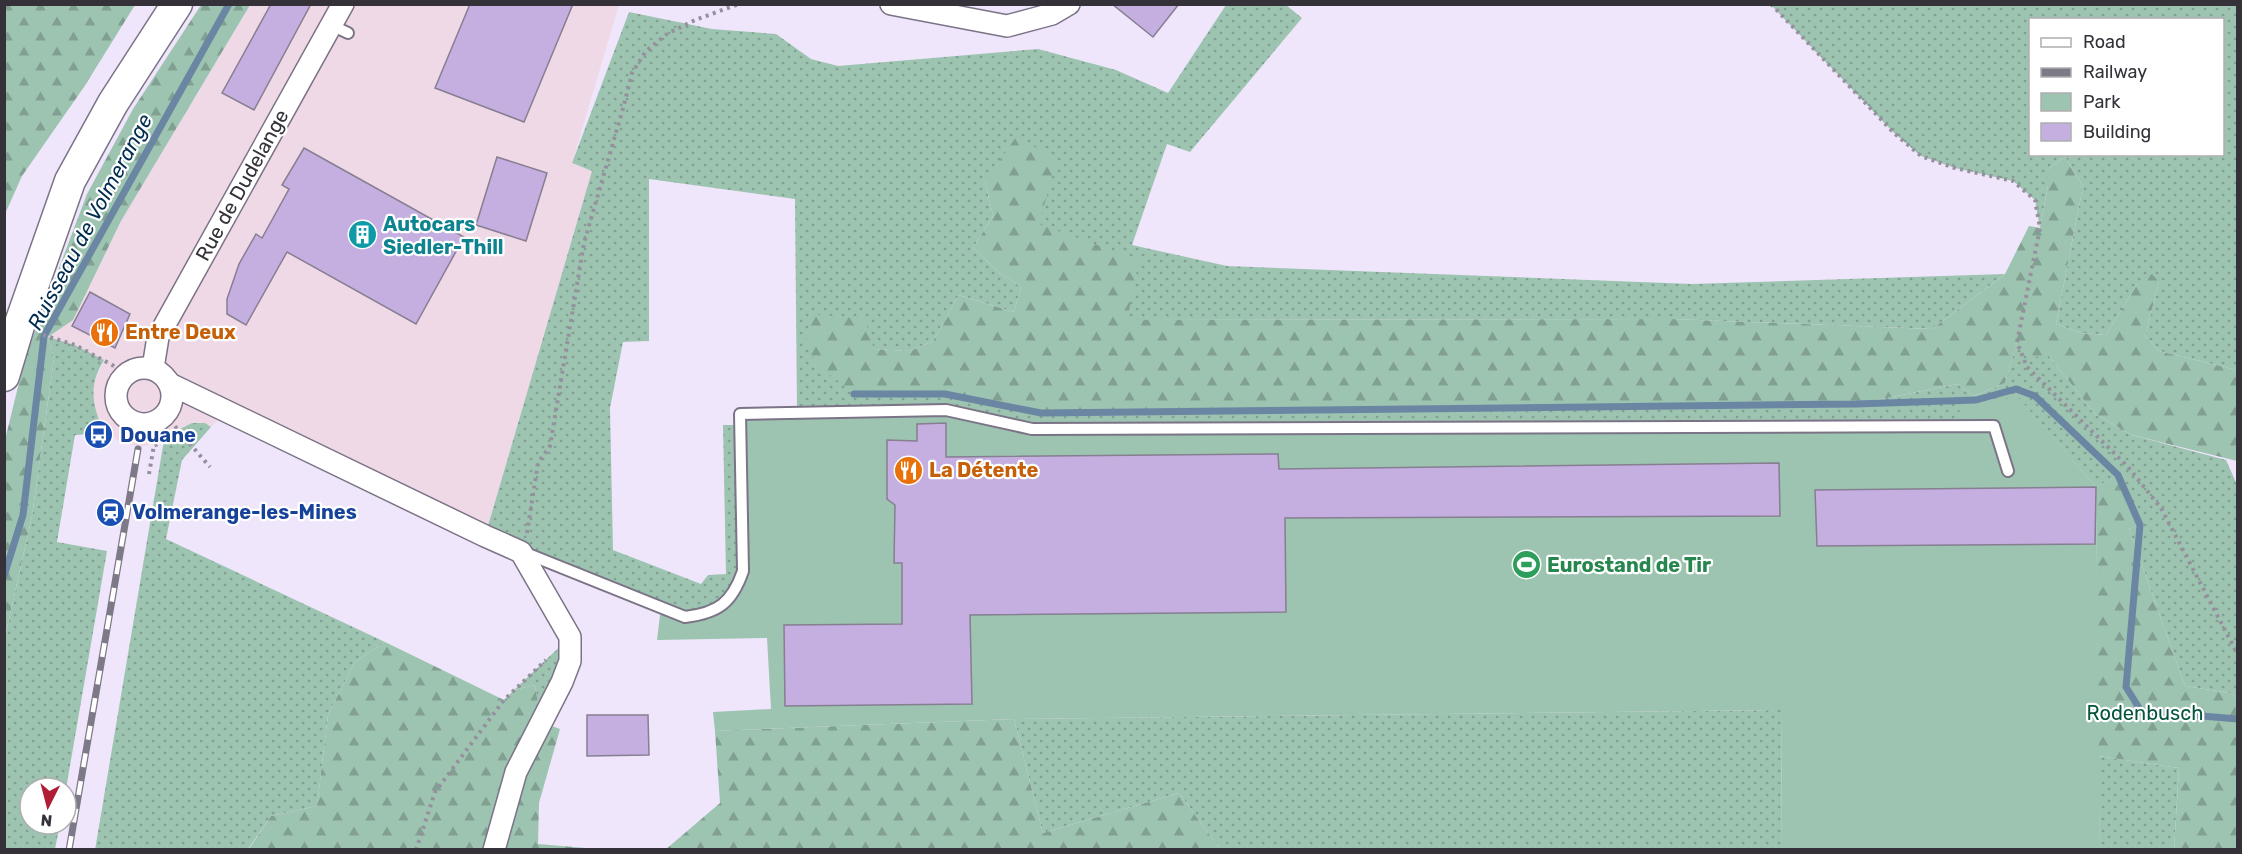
<svg xmlns="http://www.w3.org/2000/svg" width="2242" height="854" viewBox="0 0 2242 854" font-family="Rubik,sans-serif">
<defs>
<pattern id="grass-dots" width="8" height="8" patternUnits="userSpaceOnUse" patternTransform="scale(1.5)"><rect width="8" height="8" fill="#9dc4b1"/><path d="M2 2h.1M6 6h.1" fill="none" stroke="#81a091" stroke-width="1.8" stroke-linecap="round"/></pattern>
<pattern id="forest-firs" width="22" height="20" patternUnits="userSpaceOnUse" patternTransform="scale(1.5)"><rect width="22" height="20" fill="#9dc4b1"/><path d="M5 1l3.5 6h-7zM16 11l3.5 6h-7z" fill="#81a091"/></pattern>
</defs>
<rect width="100%" height="100%" fill="#efe6fb"/>
<!-- commercial -->
<path fill="#f0d9e6" d="M250,5H619L572,163L592,171L485,536L226,411L211,427L205,423L178,430L160,444L138,447L117,440L101,425L94,406L93,386L104,360L75,345L48,337L73,319L121,221Z"/>
<!-- grass -->
<g fill="url(#grass-dots)" fill-rule="evenodd">
<path d="M1226,5H1286L1302,18L1190,152L1167,144L1132,245L1227,266L1692,284L2005,274L1932,329L1672,319L1126,320L1039,224L985,181L993,216L973,248L1000,273L1021,287L1014,312L959,295L933,341L910,351L874,349L854,394H945L1041,413L1856,404L1958,384L1974,396L2005,383L2017,342L2049,356L2095,414L2132,435L2226,460L2238,487L2237,698L2230,693L2185,686L2129,529L2139,525L2119,475L2096,487L2019,399L1960,426L1032,429L797,412L795,199L649,179V341L623,342L610,408L613,550L701,584L708,575L726,574L723,425H740L743,571L724,604L685,617L485,536L592,171L572,163L629,12L712,29L776,34L811,59L838,66L1038,49L1116,70L1168,93Z"/>
<path d="M1771,5H2237V370L2159,351L2145,336L2159,282L2137,284L2106,335L2081,333L2056,324L2083,186L2065,157L2048,169V186L2040,228L2035,200L2013,181L1955,168L1921,156L1894,133ZM2030,20H2222V154H2030Z"/>
<path d="M48,337L75,345L104,360C90,383 91,400 101,425L93,434L75,435L57,542L107,551L66,789L30,788V824H60L55,849L5,850V637L32,516L54,358Z"/>
<path d="M192,423H205L211,427L182,460L166,539L385,642L355,662L328,715L317,806L271,816L248,849L95,850L164,440L178,430Z"/>
<path d="M570,637L541,722L535,685L514,690Z"/>
<path d="M1781,710L1782,849H1220L1179,793L1043,833L1014,719Z"/>
<path d="M2098,756L2179,768L2174,849H2100Z"/>
</g>
<!-- forest -->
<g fill="url(#forest-firs)">
<path d="M5,4L135,5L84,87L22,176L5,214Z"/>
<path d="M201,5H250L121,221L73,320L48,337L54,358L32,516L5,637V440L25,358L87,194L133,109Z"/>
<path d="M1016,137L1057,159L1039,224L1139,260L1127,320L1672,319L1932,329L2005,274L2029,226L2040,228L2048,186V169L2065,157L2083,186L2056,324L2081,333L2106,335L2137,284L2152,274L2159,282L2145,336L2159,351L2237,370V461L2132,435L2095,414L2049,356L2035,357L2017,343L2005,383L1974,396L1958,384L1856,404L1041,413L945,394H854L814,362L806,340L811,314L865,319L874,349L910,351L933,341L959,295L1014,312L1021,287L1000,273L973,248L993,216L985,181Z"/>
<path d="M2118,475L2140,525L2129,529L2185,686L2230,693L2237,698V849H2174L2179,768L2098,756L2096,487Z"/>
<path d="M385,642L504,700L514,690L535,685L541,722L560,729L539,803L538,844L598,849L248,850L271,816L317,806L328,715L355,662Z"/>
<path d="M1014,719L1043,833L1179,793L1220,849L665,850L720,803L715,731Z"/>
</g>
<!-- green -->
<path fill="#9dc4b1" d="M2019,398L2096,487L2100,849H1782L1781,710L1014,719L715,731L713,712L771,709L767,638L657,640L661,607L685,617L724,604L743,571L740,414L946,410L1032,429L1960,425L1959,400Z"/>
<g fill="none" stroke-linecap="round" stroke-linejoin="round">
<!-- stream -->
<g stroke="#6b86a3" stroke-width="7">
<path d="M854,394H945L1041,413L1856,404L1976,400L2016,389L2035,396L2118,475L2140,525L2126,687L2141,711L2238,719"/>
<path d="M4,576L23,515L44,336L229,4"/>
</g>
</g>
<!-- building -->
<g fill="#c4afe0" stroke="#867e91" stroke-width="1.5">
<path d="M271,4H311L254,110L222,93Z"/>
<path d="M470,4H573L524,122L435,88Z"/>
<path d="M1112,4H1179L1153,37Z"/>
<path d="M304,148L464,237L416,324L287,252L246,325L227,314V299L239,264L256,234L262,238L289,189L282,185Z"/>
<path d="M497,157L547,173L526,241L476,225Z"/>
<path d="M90,292L130,314L115,348L72,326Z"/>
<path d="M946,423V457L1278,454L1279,469L1779,463L1780,516L1285,518L1286,612L970,615L972,704L785,706L784,625L902,624V563H894L895,505L887,499V440L917,441V424Z"/>
<path d="M2096,487L2095,544L1817,546L1815,490Z"/>
<path d="M587,715H648L649,755L587,756Z"/>
</g>
<g fill="none" stroke-linecap="round" stroke-linejoin="round">
<defs>
<g id="lane">
<path d="M331,25L348,33"/>
<path d="M523,552L685,617C718,613 732,603 743,571L740,414L946,410L1032,429L1994,426L2008,471"/>
</g>
<g id="street">
<path d="M891,4L1007,26L1052,14L1069,4"/>
<circle cx="144" cy="396" r="28"/>
<path d="M153,368L158,337L343,4"/>
<path d="M170,384L485,536L521,552L570,637V661L562,682L516,772L494,850"/>
</g>
<path id="secondary" d="M4,376L19,326L70,181L113,103L177,4"/>
</defs>
<!-- lane casing -->
<use href="#lane" stroke="#7b7386" stroke-width="14"/>
<!-- street casing -->
<use href="#street" stroke="#7b7386" stroke-width="24"/>
<!-- secondary casing -->
<use href="#secondary" stroke="#7b7386" stroke-width="33"/>
<!-- path -->
<g stroke="#96909e" stroke-width="4" stroke-dasharray="3 4.5" stroke-linecap="butt">
<path d="M1771,4L1894,133L1921,156L1955,168L2013,181L2035,200L2040,228L2017,342L2027,367L2128,467L2161,508L2238,655"/>
<path d="M43,335L75,345L127,373"/>
<path d="M165,415L210,467"/>
<path d="M149,474L154,445L160,444L178,430"/>
<path d="M527,533L538,463L550,446L584,243L624,105L632,73L646,51L667,34L695,20L739,4"/>
<path d="M416,850L435,792L504,700L546,660"/>
</g>
<!-- lane -->
<use href="#lane" stroke="#fff" stroke-width="10"/>
<!-- street -->
<use href="#street" stroke="#fff" stroke-width="21"/>
<!-- secondary -->
<use href="#secondary" stroke="#fff" stroke-width="30"/>
<defs>
<path id="rail" d="M69,850L138,449"/>
</defs>
<!-- rail casing -->
<use href="#rail" stroke="#7e7986" stroke-width="7"/>
<!-- rail -->
<use href="#rail" stroke="#fff" stroke-width="4.5" stroke-dasharray="14" stroke-linecap="butt"/>
</g>
<!-- icons -->
<defs>
<symbol id="building-disc" viewBox="-11 -11 22 22"><circle r="9.5" fill="#0f9aa8" stroke="#fff"/><path d="M-4-6H4V6H1V3H-1V6H-4ZM-2.5-4.3h1.7v1.8h-1.7ZM.8-4.3h1.7v1.8H.8ZM-2.5-1h1.7V.8h-1.7ZM.8-1h1.7V.8H.8Z" fill="#fff"/></symbol>
<symbol id="restaurant-disc" viewBox="-11 -11 22 22"><circle r="9.5" fill="#e8710a" stroke="#fff"/><path d="M-5-6h1v4h1v-4h1v4h1v-4h1v5L-1.5 .5V6h-2V.5L-5-1ZM5-6V6H3V1.5H1.5Q1.5-4 5-6Z" fill="#fff"/></symbol>
<symbol id="bus-disc" viewBox="-11 -11 22 22"><circle r="9.5" fill="#1a4fb4" stroke="#fff"/><path d="M-5-6H5V4H4V6H2V4H-2V6H-4V4H-5ZM-3.5-4V0h7V-4ZM-3.5 1.2v1.5H-2V1.2ZM2 1.2v1.5H3.5V1.2Z" fill="#fff"/></symbol>
<symbol id="station-disc" viewBox="-11 -11 22 22"><circle r="9.5" fill="#1a4fb4" stroke="#fff"/><path d="M-3-6H3Q5-6 5-4V2Q5 4 3 4L4.5 6H3L1.5 4h-3L-3 6H-4.5L-3 4Q-5 4-5 2V-4Q-5-6-3-6ZM-3.5-4v3h7v-3ZM-3.5 1v1.5H-2V1ZM2 1v1.5H3.5V1Z" fill="#fff"/></symbol>
<symbol id="stadium-disc" viewBox="-11 -11 22 22"><circle r="9.5" fill="#2e9e5b" stroke="#fff"/><path d="M0-5a6.5 5 0 1 0 0 10a6.5 5 0 1 0 0-10ZM-3.5-1.8h7v3.6h-7Z" fill="#fff"/></symbol>
</defs>
<g fill-rule="evenodd">
<use href="#building-disc" x="346" y="218" width="33" height="33"/>
<use href="#restaurant-disc" x="88" y="316" width="33" height="33"/>
<use href="#bus-disc" x="82" y="418" width="33" height="33"/>
<use href="#restaurant-disc" x="892" y="454" width="33" height="33"/>
<use href="#station-disc" x="94" y="496" width="33" height="33"/>
<use href="#stadium-disc" x="1510" y="548" width="33" height="33"/>
</g>
<g text-anchor="middle" stroke-width="4.5" stroke-linejoin="round" paint-order="stroke">
<!-- street labels -->
<g font-size="20" fill="#343139" stroke="#fff">
<text transform="translate(242 185) rotate(-61)" y="7">Rue de Dudelange</text>
</g>
<!-- culture labels -->
<g font-size="20" font-weight="bold" fill="#0d838f" stroke="#fff" text-anchor="start">
<text x="383" y="231">Autocars<tspan x="383" dy="23">Siedler-Thill</tspan></text>
</g>
<!-- food labels -->
<g font-size="20" font-weight="bold" fill="#c56008" stroke="#fff" text-anchor="start">
<text x="125" y="339">Entre Deux</text>
<text x="929" y="477">La Détente</text>
</g>
<!-- transit labels -->
<g font-size="20" font-weight="bold" fill="#164399" stroke="#fff" text-anchor="start">
<text x="120" y="442">Douane</text>
<text x="132" y="519">Volmerange-les-Mines</text>
</g>
<!-- leisure labels -->
<g font-size="20" font-weight="bold" fill="#27864d" stroke="#fff" text-anchor="start">
<text x="1547" y="572">Eurostand de Tir</text>
</g>
<!-- park labels -->
<g font-size="20" fill="#04553c" stroke="#fff">
<text x="2145" y="720">Rodenbusch</text>
</g>
<!-- water labels -->
<g font-size="21" font-style="italic" fill="#002c50" stroke="#fff">
<text transform="translate(90 222) rotate(-62)" y="7">Ruisseau de Volmerange</text>
</g>
</g>
<!-- border -->
<rect width="2242" height="854" fill="none" stroke="#343139" stroke-width="12"/>
<!-- legend -->
<rect x="2029" y="18" width="195" height="138" fill="#ffffff" stroke="#aeadb0" stroke-width="1.5"/>
<rect x="2041" y="38" width="30" height="9" fill="#ffffff" stroke="#aeadb0" stroke-width="1.5"/>
<text x="2083" y="48" font-size="18" fill="#343139">Road</text>
<rect x="2041" y="68" width="30" height="9" fill="#7e7986" stroke="#aeadb0" stroke-width="1.5"/>
<text x="2083" y="78" font-size="18" fill="#343139">Railway</text>
<rect x="2041" y="93" width="30" height="18" fill="#9dc4b1" stroke="#aeadb0" stroke-width="1.5"/>
<text x="2083" y="108" font-size="18" fill="#343139">Park</text>
<rect x="2041" y="123" width="30" height="18" fill="#c4afe0" stroke="#aeadb0" stroke-width="1.5"/>
<text x="2083" y="138" font-size="18" fill="#343139">Building</text>
<!-- north arrow -->
<g transform="translate(48 806) rotate(186)"><circle r="28" fill="#ffffff" stroke="#aeadb0" stroke-width="1.5"/>
<path d="M0-4.5L10 22L0 15L-10 22Z" fill="#b01d36"/>
<text y="-9" font-size="16" font-weight="bold" text-anchor="middle" fill="#343139">N</text>
</g>
</svg>
